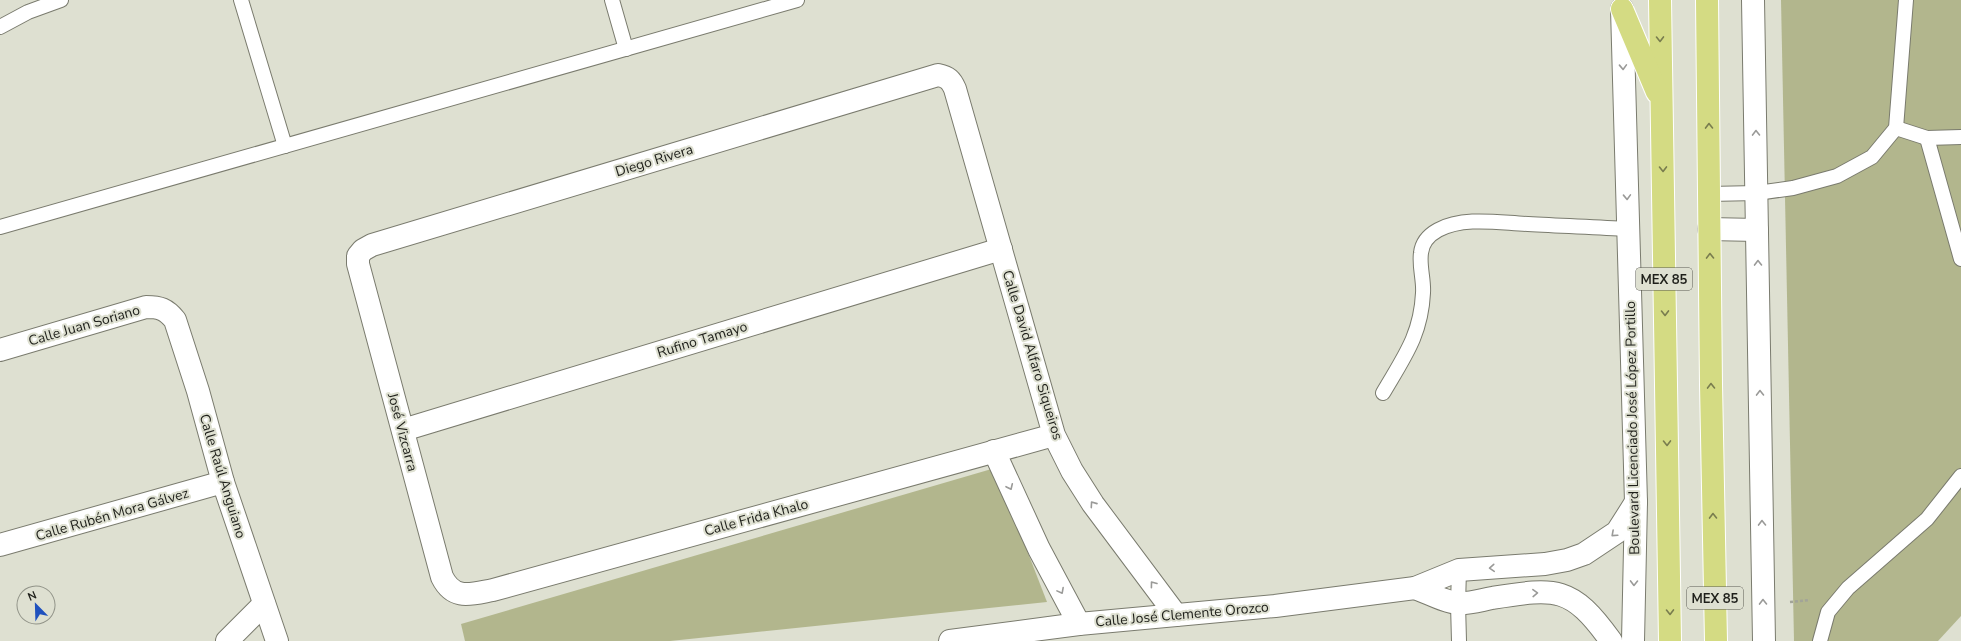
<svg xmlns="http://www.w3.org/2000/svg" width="1961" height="641" viewBox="0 0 1961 641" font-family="'Nunito Sans',sans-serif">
<rect width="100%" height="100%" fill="#dee0d1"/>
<!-- green -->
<g fill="#b2b68d">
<path d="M1781,0H1961V616L1938,641H1794Z"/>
<path d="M995,468L1047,602L670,641H465L461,624Z"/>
</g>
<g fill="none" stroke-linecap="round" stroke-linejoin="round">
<defs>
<g id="service">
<path d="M241,0L285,146"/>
<path d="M612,0L626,49"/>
<path d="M0,27L28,12L61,0"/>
<path d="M1896,128L1927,138L1961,137"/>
<path d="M1927,138L1961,259"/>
<path d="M1709,194L1757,193L1793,188L1837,176L1872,157L1896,128L1906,0"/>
<path d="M0,227L797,0"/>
<path d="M1383,393C1404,357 1421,335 1423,293C1424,280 1419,266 1421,253C1422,243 1429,235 1438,230C1464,216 1500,223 1528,224C1562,226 1595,227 1628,229"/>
<path d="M1459,641L1458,604L1459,570"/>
<path d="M1820,641L1828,612L1848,588L1927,519L1961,476"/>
</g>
<g id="minor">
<path d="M0,350L146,307C160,307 166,309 175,320L198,391L223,482L277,641"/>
<path d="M403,430L1001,249"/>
<path d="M1054,435L493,590C471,594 454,601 442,577L358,264V256L363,250L372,245L938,75C948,77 951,80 955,89L1054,435L1072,471L1093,504L1176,615"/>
<path d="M994,451L1039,549L1079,624"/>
<path d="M0,545L223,482"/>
<path d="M1415,588C1427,592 1447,603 1458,603C1469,604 1481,600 1492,598C1556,588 1571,585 1611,641"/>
<path d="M227,641L264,604"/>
<path d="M950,641L1079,624L1275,606L1415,588L1459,570L1545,564L1567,560L1584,554L1617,532L1636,502"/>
</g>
<g id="tertiary">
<path d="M1753,0L1764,641"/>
<path d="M1622,9L1636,502L1633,641"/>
<path d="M1709,229L1757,230"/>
</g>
<g id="trunk">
<path d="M1660,0L1670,641"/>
<path d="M1707,0L1711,384L1716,641"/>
<path d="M1622,9L1657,92"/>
</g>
</defs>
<!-- service casing -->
<use href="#service" stroke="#7a7b6e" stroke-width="16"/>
<!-- minor casing -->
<use href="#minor" stroke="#7a7b6e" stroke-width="24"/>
<!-- tertiary casing -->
<use href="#tertiary" stroke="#7a7b6e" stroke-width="24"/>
<!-- trunk casing -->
<use href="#trunk" stroke="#fff" stroke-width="24"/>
<!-- path -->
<path stroke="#a2a498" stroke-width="2.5" stroke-dasharray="3 2" stroke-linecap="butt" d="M1790,602L1810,600"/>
<!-- service -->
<use href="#service" stroke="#fff" stroke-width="14"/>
<!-- minor -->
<use href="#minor" stroke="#fff" stroke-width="22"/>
<!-- tertiary -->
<use href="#tertiary" stroke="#fff" stroke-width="22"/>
<!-- trunk -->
<use href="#trunk" stroke="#d4db83" stroke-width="22"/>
</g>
<!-- one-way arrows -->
<defs><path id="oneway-chevron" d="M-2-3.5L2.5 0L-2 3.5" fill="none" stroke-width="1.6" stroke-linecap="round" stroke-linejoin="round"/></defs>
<g stroke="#797d4e">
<use href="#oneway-chevron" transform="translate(1660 39) rotate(89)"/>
<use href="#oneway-chevron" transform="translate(1709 126) rotate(-91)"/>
<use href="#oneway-chevron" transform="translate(1663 169) rotate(89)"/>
<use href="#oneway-chevron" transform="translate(1710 256) rotate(-91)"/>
<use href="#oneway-chevron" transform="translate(1665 313) rotate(89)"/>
<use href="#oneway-chevron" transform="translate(1711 386) rotate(-91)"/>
<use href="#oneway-chevron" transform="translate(1667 443) rotate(89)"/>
<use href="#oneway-chevron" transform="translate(1713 516) rotate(-91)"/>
<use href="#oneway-chevron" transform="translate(1670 612) rotate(89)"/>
</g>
<g stroke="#9a9a98">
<use href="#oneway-chevron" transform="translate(1623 67) rotate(88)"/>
<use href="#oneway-chevron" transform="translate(1756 133) rotate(-91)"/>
<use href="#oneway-chevron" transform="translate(1627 197) rotate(88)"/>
<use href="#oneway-chevron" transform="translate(1758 263) rotate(-91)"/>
<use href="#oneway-chevron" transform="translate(1760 393) rotate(-91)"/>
<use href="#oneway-chevron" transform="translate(1010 487) rotate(65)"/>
<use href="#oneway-chevron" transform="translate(1093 504) rotate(-125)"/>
<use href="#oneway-chevron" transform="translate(1762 523) rotate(-91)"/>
<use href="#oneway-chevron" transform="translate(1614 534) rotate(138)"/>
<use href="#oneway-chevron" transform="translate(1492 568) rotate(176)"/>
<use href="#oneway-chevron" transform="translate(1634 583) rotate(91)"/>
<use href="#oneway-chevron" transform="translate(1153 584) rotate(-127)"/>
<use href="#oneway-chevron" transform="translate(1061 591) rotate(62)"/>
<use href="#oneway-chevron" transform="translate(1535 593) rotate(-2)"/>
<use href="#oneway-chevron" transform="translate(1763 602) rotate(-91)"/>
</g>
<g text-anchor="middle" stroke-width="4" stroke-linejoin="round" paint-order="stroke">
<!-- shield labels -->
<g fill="#dee0d1" stroke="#585951" stroke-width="1">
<rect x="1636" y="268" width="56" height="22" rx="3"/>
<rect x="1687" y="587" width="56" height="22" rx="3"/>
</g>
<g font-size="13" font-weight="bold" fill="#1e1f1a">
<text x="1664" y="284">MEX 85</text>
<text x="1715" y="603">MEX 85</text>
</g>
<!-- street labels -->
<g font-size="14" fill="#1e1f1a" stroke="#dee0d1">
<text transform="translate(654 160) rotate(-17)" y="5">Diego Rivera</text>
<text transform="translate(84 325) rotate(-16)" y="5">Calle Juan Soriano</text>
<text transform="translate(702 339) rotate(-17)" y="5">Rufino Tamayo</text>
<text transform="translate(1033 355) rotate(73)" y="5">Calle David Alfaro Siqueiros</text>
<text transform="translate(1632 428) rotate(-91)" y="5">Boulevard Licenciado José López Portillo</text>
<text transform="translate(403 432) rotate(75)" y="5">José Vizcarra</text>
<text transform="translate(223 476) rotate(73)" y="5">Calle Raúl Anguiano</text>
<text transform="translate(112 514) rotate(-16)" y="5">Calle Rubén Mora Gálvez</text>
<text transform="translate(756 517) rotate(-15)" y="5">Calle Frida Khalo</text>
<text transform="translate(1182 614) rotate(-5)" y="5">Calle José Clemente Orozco</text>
</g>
</g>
<!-- north arrow -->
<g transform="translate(36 605) rotate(337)"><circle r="19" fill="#dee0d1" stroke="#919388"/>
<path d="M0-3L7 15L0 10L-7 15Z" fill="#1f51be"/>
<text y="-6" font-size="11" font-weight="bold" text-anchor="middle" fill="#1e1f1a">N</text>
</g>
</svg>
